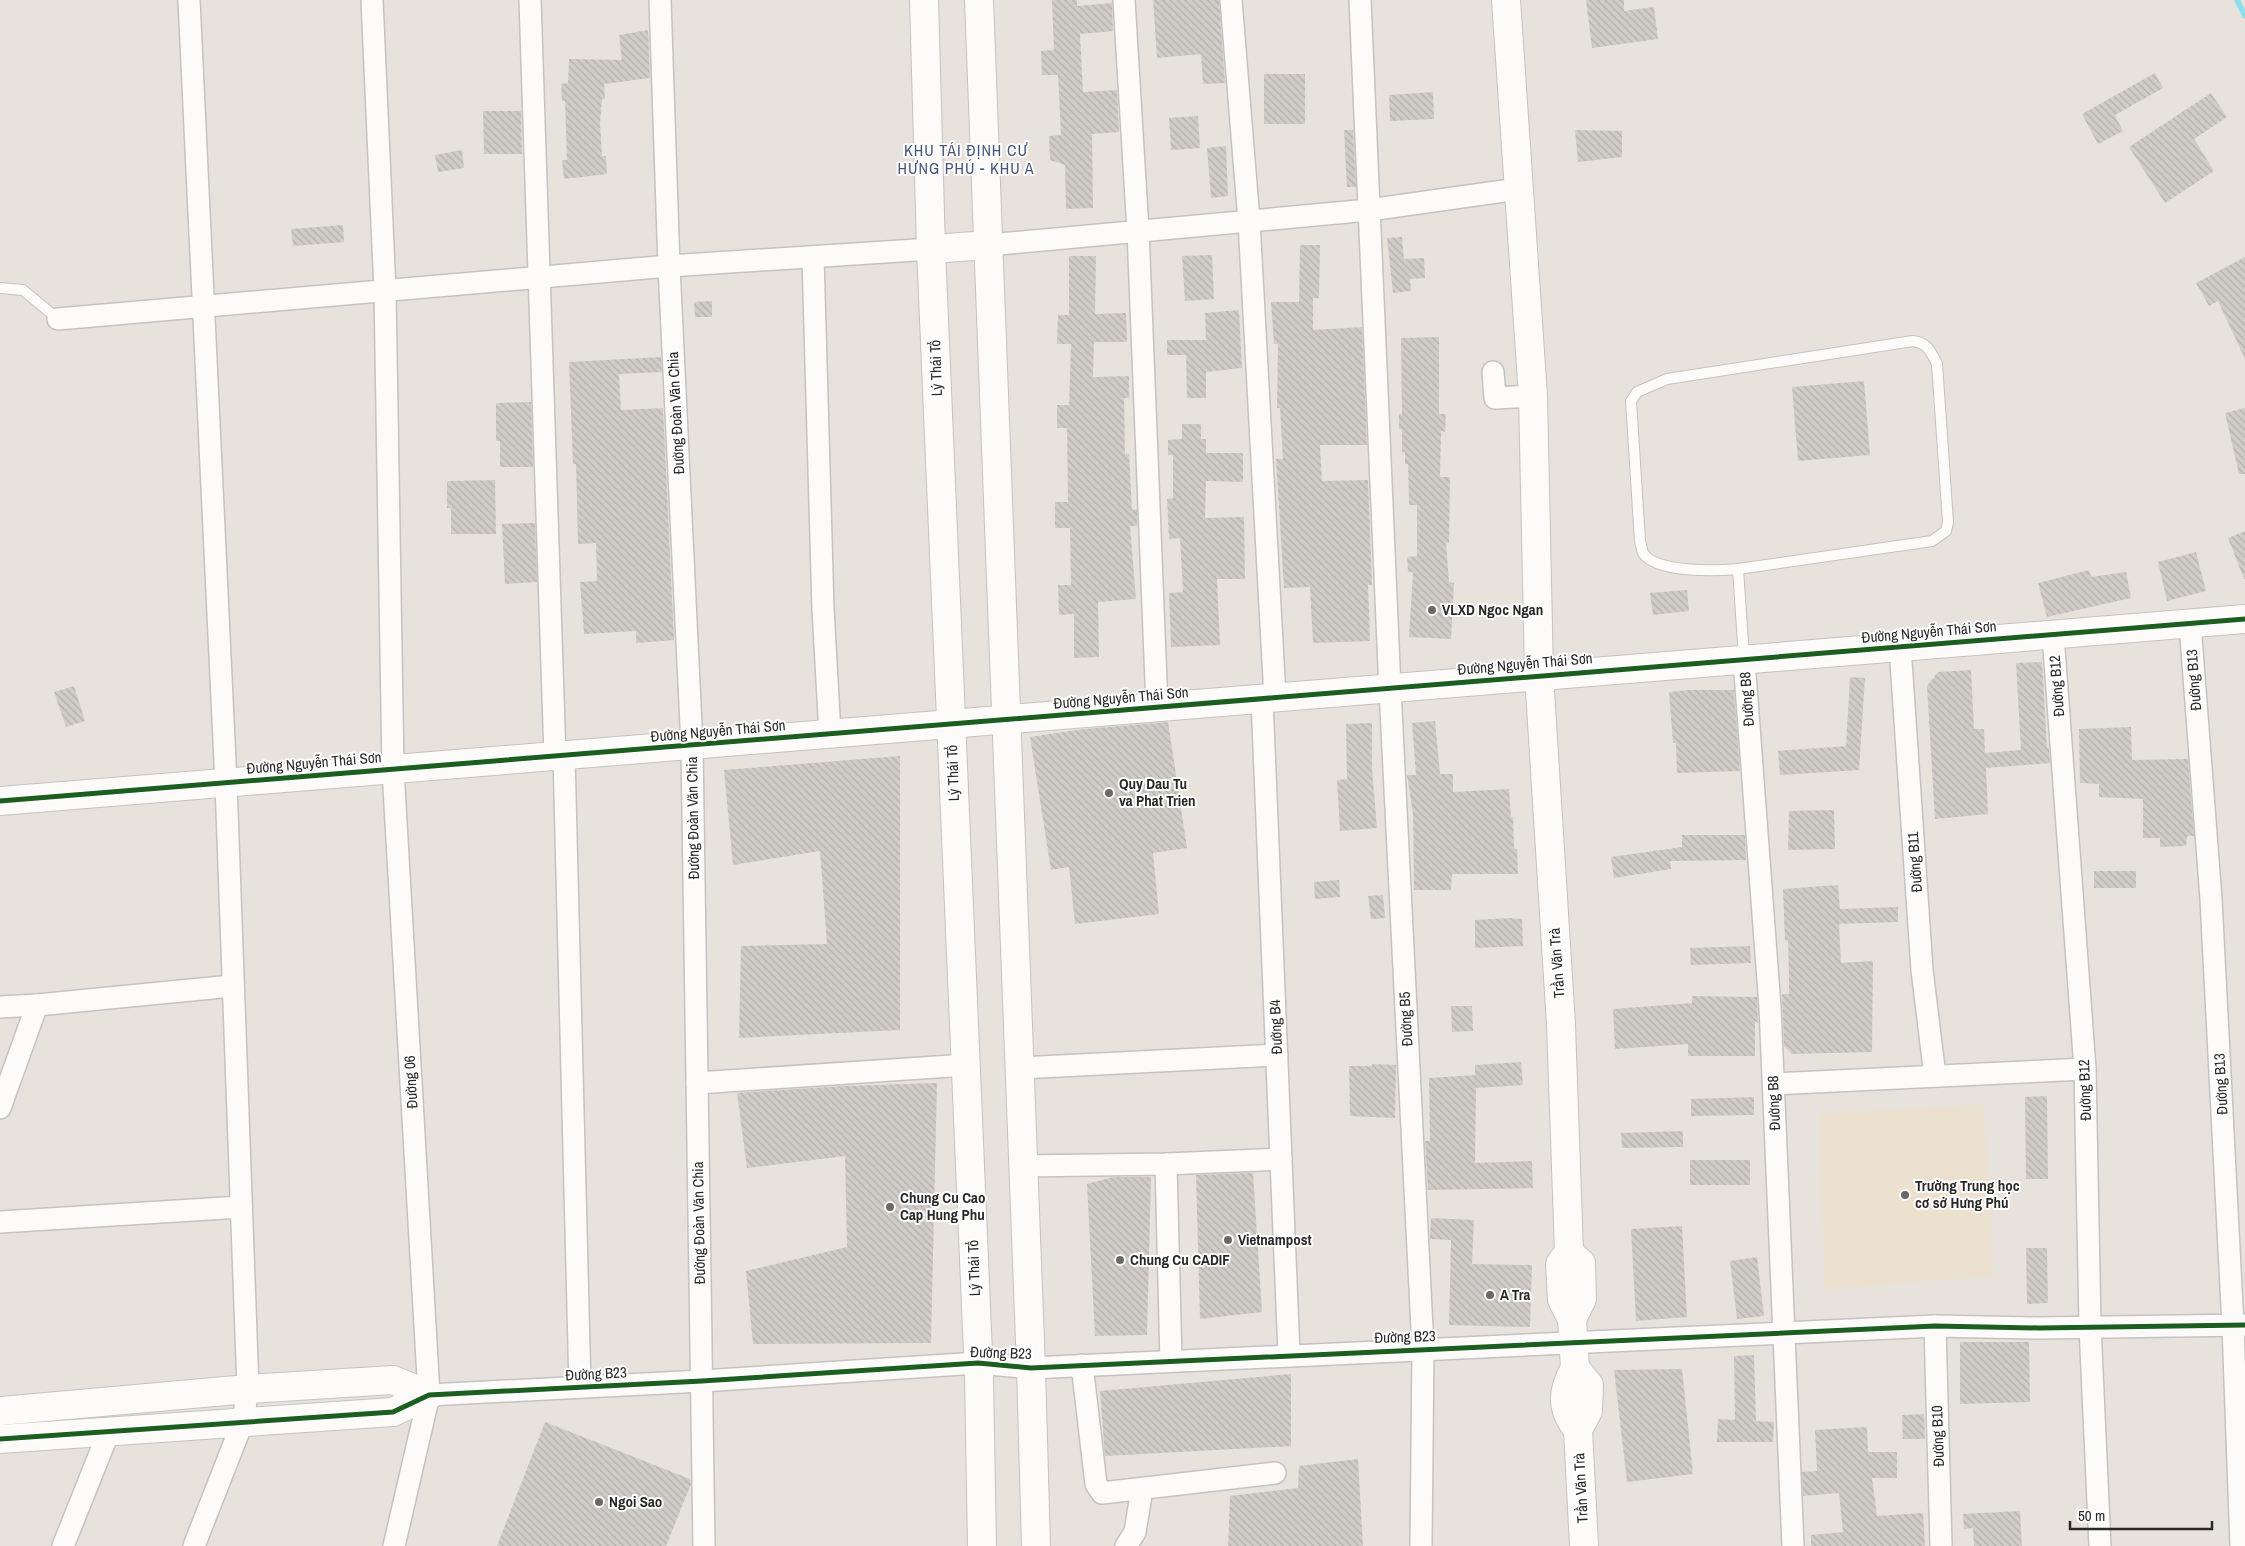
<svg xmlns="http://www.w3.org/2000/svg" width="2245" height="1546" viewBox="0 0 2245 1546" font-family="'Archivo Narrow',sans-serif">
<defs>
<pattern id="building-back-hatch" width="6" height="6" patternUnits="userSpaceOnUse" patternTransform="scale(1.25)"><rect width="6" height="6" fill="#d0ccc8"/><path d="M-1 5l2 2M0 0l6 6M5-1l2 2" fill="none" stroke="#b3afac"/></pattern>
</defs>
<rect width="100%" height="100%" fill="#e8e2dc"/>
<!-- education -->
<path fill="#ece0cf" d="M1984,1105L1993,1276L1824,1289L1820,1113Z"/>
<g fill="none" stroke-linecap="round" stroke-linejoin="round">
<!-- stream -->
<path stroke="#8adeef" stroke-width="5.5" d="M2237,0L2245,16"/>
</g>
<!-- building -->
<g fill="url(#building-back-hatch)">
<path d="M1052,0H1077V6L1112,3L1113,31L1080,34L1083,92L1117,90L1119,132L1092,134L1093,208L1066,209L1065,165L1050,160L1049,136L1061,135L1058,75H1042L1041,51L1054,50Z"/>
<path d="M1153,0H1219L1225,83L1203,84L1201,54L1157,58Z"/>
<path d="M1586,0H1624V11L1654,7L1658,39L1592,48Z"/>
<path d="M648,30L650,78L604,84L605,99H602L600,123L602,156H606L607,174L564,179L562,160H567L565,101H562L561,84L568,83L569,59L622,60L619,35Z"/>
<path d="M2155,73L2163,88L2115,115L2123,131L2098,144L2082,114Z"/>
<rect x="1264" y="74" width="41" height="50"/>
<path d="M1433,92L1434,119L1390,121L1389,95Z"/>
<path d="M2211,93L2227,117L2194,139L2214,171L2165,203L2129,147Z"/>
<path d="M483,111H521L522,154H484Z"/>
<path d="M1198,116L1200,148L1171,150L1169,118Z"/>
<path d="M1344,130H1353L1356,187H1347Z"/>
<path d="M1575,130L1622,131V157L1578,162Z"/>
<path d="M1226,146L1228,196L1211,198L1207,148Z"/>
<path d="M462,150L464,168L438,172L435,155Z"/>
<path d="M343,225L344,242L293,246L291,229Z"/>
<path d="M1402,237L1404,259L1424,258L1425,278L1410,279L1411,291L1393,293L1387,238Z"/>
<path d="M1300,245H1320L1319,298H1313V330L1362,327L1367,445H1320L1322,481L1368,480L1372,585H1368L1370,641L1313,643L1310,587L1284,588L1276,459H1283L1280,408H1277L1278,344H1274L1271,302H1299Z"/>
<path d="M1212,255L1214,299L1185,301L1182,256Z"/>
<path d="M1069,256H1096L1095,314L1126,313L1127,342H1094L1093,377L1129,376V398H1124L1125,454H1129L1132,510L1137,509V526H1130L1136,599L1098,602L1099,657L1074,658V614L1059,615L1058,585H1071L1070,528H1055V502H1068L1067,428H1057V405H1069L1071,344H1057L1058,315H1069Z"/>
<path d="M2245,257V359L2218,301L2209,306L2196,283Z"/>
<path d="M712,301V317H695L694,302Z"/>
<path d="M1239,310L1242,368L1206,372V398H1187L1186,355H1167V340H1206L1205,313Z"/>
<path d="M1439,337V414H1446L1445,432L1441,431L1440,477H1450L1449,543H1446L1449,582L1454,583L1451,639L1409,637L1413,572H1408L1407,557L1417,556V505H1409L1408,464H1405V452H1402V429H1399V414H1402L1401,338Z"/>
<path d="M661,357L662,372L619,374L621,410L663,408L674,640L636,643V631L584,634L580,582L597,581L596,543L578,544L576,464H573L569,362Z"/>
<path d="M1864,381L1870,455L1798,461L1792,387Z"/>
<path d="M531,402L533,467H500V441H496V403Z"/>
<path d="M2245,408V474H2239L2225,413Z"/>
<path d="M1182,424H1201V439H1206V453H1243V482L1206,481L1205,518L1244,517L1245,579H1217L1220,645L1171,647L1169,593L1183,592L1180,538L1169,539L1167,499L1173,498V455H1168V440L1182,439Z"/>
<path d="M495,480L496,534H451V508H447V481Z"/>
<path d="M535,523L537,582L505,584L502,524Z"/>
<path d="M2245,531V579H2244L2228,538Z"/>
<path d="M2196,552L2206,591L2167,601L2158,562Z"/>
<path d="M2089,570L2091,577L2126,572L2131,598L2047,617L2038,583Z"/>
<path d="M1687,590L1689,611L1653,615L1650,593Z"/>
<path d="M2042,662L2047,748H2049L2050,763L1986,768L1988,814L1935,819L1927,686L1938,672L1971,670L1974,729H1984L1985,753L2021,750L2016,663Z"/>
<path d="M1850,677L1865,678L1859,770L1780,775L1778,751L1846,746Z"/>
<path d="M74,686L85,721L66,727L54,692Z"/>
<path d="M1688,690H1734L1740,771L1677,773L1676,743H1673L1669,692Z"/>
<path d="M1435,721L1440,774H1453V792L1509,789L1511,817H1513L1514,849H1517L1518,874H1452L1451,890H1414L1413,814L1407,775H1416L1412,723Z"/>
<path d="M1168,722L1187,848L1153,853L1159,914L1075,924L1069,867L1051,870L1030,737L1084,729Z"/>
<path d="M1372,723V769L1377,828L1340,831L1337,780L1347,779L1346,724Z"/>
<path d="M2131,727L2132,760L2188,759L2194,836H2187L2186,846L2160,847V838H2143V799L2099,797V784L2080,783L2079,729Z"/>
<path d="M900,756V1030L739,1038L741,946L827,944L820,851L733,865L724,770Z"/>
<path d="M1834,810L1835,849L1788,850L1789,811Z"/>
<path d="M1682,835H1745L1746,860L1670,861L1671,869L1614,878L1611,857L1682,847Z"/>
<rect x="2094" y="871" width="42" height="17"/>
<path d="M1339,880L1340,897L1315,899L1314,882Z"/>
<path d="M1838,885L1840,909L1898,907V922L1839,924L1841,963L1873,961L1872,1052L1792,1054L1784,1046L1782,994H1789V976L1788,940H1785L1783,889Z"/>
<path d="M1383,895L1385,918L1371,919L1368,896Z"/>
<path d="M1509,918L1522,919L1523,946L1475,948V920Z"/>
<path d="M1750,946L1751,963L1691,965L1690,948Z"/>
<path d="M1692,996L1757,997L1758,1023L1755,1021V1056H1688V1044L1615,1049L1613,1009L1692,1003Z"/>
<path d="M1451,1006H1472L1473,1031L1452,1032Z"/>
<path d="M1521,1062L1523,1085L1476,1088L1475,1163L1532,1161L1533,1188L1428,1190L1425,1141H1430L1429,1078L1475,1075V1065Z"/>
<path d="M1372,1064L1396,1065L1395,1118L1350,1116L1349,1066H1372Z"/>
<path d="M937,1083L931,1343L753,1344L746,1271L847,1247L845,1156L747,1168L737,1093L844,1086Z"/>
<path d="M2047,1096L2048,1179H2026L2025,1097Z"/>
<path d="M1754,1097V1115L1691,1116V1099Z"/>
<path d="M1683,1131V1147L1622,1148L1621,1133Z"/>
<rect x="1690" y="1160" width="60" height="25"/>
<path d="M1253,1173L1262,1312L1200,1319L1196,1175Z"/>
<path d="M1113,1177H1151L1147,1335L1095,1336L1087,1184Z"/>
<path d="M1431,1218L1474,1220L1472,1264L1532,1265L1530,1327L1449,1325L1451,1240L1430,1239Z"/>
<path d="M1682,1226L1687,1317L1636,1321L1631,1229Z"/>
<path d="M2026,1248H2047L2048,1303L2027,1304Z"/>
<path d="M1757,1257L1764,1316L1737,1319L1730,1261Z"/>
<path d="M1960,1342H2029L2030,1402L1960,1404Z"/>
<path d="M1754,1355L1756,1421L1774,1422L1773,1442H1717L1718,1419L1735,1420L1734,1356Z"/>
<path d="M1682,1369L1693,1474L1627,1482L1614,1370Z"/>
<path d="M1291,1374V1446L1105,1456L1100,1391Z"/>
<path d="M1924,1414L1925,1439H1903L1902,1415Z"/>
<path d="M545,1422L690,1479L691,1484L666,1546H497Z"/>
<path d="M1867,1427L1868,1452H1897V1478H1872L1877,1516L1923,1513L1925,1546H1811V1535L1843,1532L1839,1493L1803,1496L1802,1472L1817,1471L1815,1430Z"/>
<path d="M1358,1459L1363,1546H1228L1230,1496L1298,1488L1299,1466Z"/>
<path d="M2020,1511L2022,1546H1974L1973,1528L1964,1529L1963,1514Z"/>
</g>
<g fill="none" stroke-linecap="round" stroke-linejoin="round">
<defs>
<g id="lane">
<path d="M0,288L23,290L58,319"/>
<path d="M1738,569L1932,541L1946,531L1948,522L1937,364C1931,352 1928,343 1913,341L1667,379L1637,392L1631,401L1640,541C1641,545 1642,550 1643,553C1656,573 1716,571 1738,569L1744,658"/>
</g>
<g id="street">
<path d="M189,0L226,783L248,1389L243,1421L194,1546"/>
<path d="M372,0L385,291L393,770L429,1395L394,1546"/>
<path d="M530,0L555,757"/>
<path d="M660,0L669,266L692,746L704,1546"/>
<path d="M1124,0L1138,231L1157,707"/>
<path d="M1231,0L1249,221L1275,698"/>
<path d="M1360,0L1390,689L1423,1349L1421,1546"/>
<path d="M989,245L1369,210L1518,189"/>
<path d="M813,257L823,609L830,734"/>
<path d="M58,319L669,266L931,249"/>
<path d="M1493,372L1495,398L1533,396"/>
<path d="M2190,624L2211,899L2233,1326L2241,1546"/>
<path d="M2053,635L2085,1069L2090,1326L2100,1546"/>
<path d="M1900,647L1922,970L1935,1076"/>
<path d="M1744,660L1770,1007L1793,1546"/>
<path d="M1262,699L1289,1354"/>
<path d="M564,756L580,1387"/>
<path d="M0,1007L37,1005"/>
<path d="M1020,1068L1277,1055"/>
<path d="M697,1083L966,1065"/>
<path d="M1774,1084L2085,1069"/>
<path d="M0,1108L37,1005L232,986"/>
<path d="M1166,1164L1171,1361"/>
<path d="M1022,1166L1166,1164L1281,1159"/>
<path d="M0,1222L241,1207"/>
<path d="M1935,1326L1941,1546"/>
<path d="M1082,1365L1096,1484L1102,1493L1275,1473"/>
<path d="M429,1395L702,1381L978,1363L1031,1368L1935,1326L2039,1328L2245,1325"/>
<path d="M63,1546L109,1431"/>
<path d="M1126,1546L1135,1532L1142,1489"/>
</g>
<g id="secondary">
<path d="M924,0L931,249L979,1377L982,1546"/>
<path d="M979,0L1031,1368L1036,1546"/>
<path d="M1506,0L1533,396L1539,675L1561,1025L1569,1252L1560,1264L1562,1300L1572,1319L1575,1368"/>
<path d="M931,249L989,245"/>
<path d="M0,801L2245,619"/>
<path d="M1569,1252L1581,1263L1582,1299L1572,1319"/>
<path d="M1575,1368L1589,1385L1588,1411L1578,1430L1584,1546"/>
<path d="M1575,1368C1562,1391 1560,1408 1578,1430"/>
<path d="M0,1411L248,1389L393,1380L429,1395"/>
<path d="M0,1439L393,1412L429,1395"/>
</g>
</defs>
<!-- lane casing -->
<use href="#lane" stroke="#c4c2c3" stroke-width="12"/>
<!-- street casing -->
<use href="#street" stroke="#c4c2c3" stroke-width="24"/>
<!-- secondary casing -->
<use href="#secondary" stroke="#c4c2c3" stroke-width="30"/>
<!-- lane -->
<use href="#lane" stroke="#fcfbfa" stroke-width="10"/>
<!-- street -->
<use href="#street" stroke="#fcfbfa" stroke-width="21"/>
<!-- secondary -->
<use href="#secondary" stroke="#fcfbfa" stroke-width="28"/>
<defs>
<g id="cycleway">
<path d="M0,801L2245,619"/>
<path d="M0,1439L393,1412L429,1395L702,1381L978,1363L1031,1368L1935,1326L2039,1328L2245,1325"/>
</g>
</defs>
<!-- cycleway casing -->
<use href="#cycleway" stroke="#fff" stroke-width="8"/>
<!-- cycleway -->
<use href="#cycleway" stroke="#1b5e20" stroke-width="5"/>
</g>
<!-- markers -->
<g fill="#6b6967" stroke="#fff" stroke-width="2">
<circle cx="1432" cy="610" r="5"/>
<circle cx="1109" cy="793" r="5"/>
<circle cx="1905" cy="1195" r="5"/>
<circle cx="890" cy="1207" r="5"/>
<circle cx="1228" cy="1240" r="5"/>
<circle cx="1120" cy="1260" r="5"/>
<circle cx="1490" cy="1295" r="5"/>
<circle cx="599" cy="1502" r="5"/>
</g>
<g text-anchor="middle" stroke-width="4" stroke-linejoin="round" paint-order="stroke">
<!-- street labels -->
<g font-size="15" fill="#282828" stroke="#fff">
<text transform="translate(936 368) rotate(-92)" y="5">Lý Thái Tổ</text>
<text transform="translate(676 413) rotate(-93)" y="5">Đường Đoàn Văn Chia</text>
<text transform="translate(1929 632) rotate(-5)" y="5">Đường Nguyễn Thái Sơn</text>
<text transform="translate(1525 664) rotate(-5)" y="5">Đường Nguyễn Thái Sơn</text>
<text transform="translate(2194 680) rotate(-94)" y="5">Đường B13</text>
<text transform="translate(2057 686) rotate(-94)" y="5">Đường B12</text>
<text transform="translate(1121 698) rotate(-5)" y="5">Đường Nguyễn Thái Sơn</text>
<text transform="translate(1747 699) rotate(-94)" y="5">Đường B8</text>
<text transform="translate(718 731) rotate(-5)" y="5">Đường Nguyễn Thái Sơn</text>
<text transform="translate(314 763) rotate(-5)" y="5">Đường Nguyễn Thái Sơn</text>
<text transform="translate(953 773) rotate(-92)" y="5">Lý Thái Tổ</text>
<text transform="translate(693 818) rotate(-91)" y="5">Đường Đoàn Văn Chia</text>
<text transform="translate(1915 862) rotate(-94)" y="5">Đường B11</text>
<text transform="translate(1557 963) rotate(-94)" y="5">Trần Văn Trà</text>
<text transform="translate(1406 1019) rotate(-93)" y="5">Đường B5</text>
<text transform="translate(1276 1027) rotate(-92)" y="5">Đường B4</text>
<text transform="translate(411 1082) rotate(-93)" y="5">Đường 06</text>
<text transform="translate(2221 1084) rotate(-93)" y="5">Đường B13</text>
<text transform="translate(2085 1090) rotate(-92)" y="5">Đường B12</text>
<text transform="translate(1774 1103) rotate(-92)" y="5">Đường B8</text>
<text transform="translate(699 1223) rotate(-91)" y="5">Đường Đoàn Văn Chia</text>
<text transform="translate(974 1268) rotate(-92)" y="5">Lý Thái Tổ</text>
<text transform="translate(1405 1337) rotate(-2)" y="5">Đường B23</text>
<text transform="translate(1001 1353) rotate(2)" y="5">Đường B23</text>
<text transform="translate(596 1374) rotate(-3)" y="5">Đường B23</text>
<text transform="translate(1938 1436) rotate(-92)" y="5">Đường B10</text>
<text transform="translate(1581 1488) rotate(-93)" y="5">Trần Văn Trà</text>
</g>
<!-- poi labels -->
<g font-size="15" font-weight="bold" fill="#282828" stroke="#fff" text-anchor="start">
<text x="1442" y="615">VLXD Ngoc Ngan</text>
<text x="1119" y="789">Quy Dau Tu<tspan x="1119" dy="17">va Phat Trien</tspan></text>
<text x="1915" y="1191">Trường Trung học<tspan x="1915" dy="17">cơ sở Hưng Phú</tspan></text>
<text x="900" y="1203">Chung Cu Cao<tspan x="900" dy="17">Cap Hung Phu</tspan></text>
<text x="1238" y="1245">Vietnampost</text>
<text x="1130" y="1265">Chung Cu CADIF</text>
<text x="1500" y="1300">A Tra</text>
<text x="609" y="1507">Ngoi Sao</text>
</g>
<!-- neighbourhood labels -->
<g font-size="16" letter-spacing="1" fill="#45547b" stroke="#fff">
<text x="966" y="156">KHU TÁI ĐỊNH CƯ<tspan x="966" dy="18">HƯNG PHÚ - KHU A</tspan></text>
</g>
</g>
<!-- scale -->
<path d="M2070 1521v8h142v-8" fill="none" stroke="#282828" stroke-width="2.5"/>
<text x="2078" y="1521" font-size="15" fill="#282828" stroke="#ffffff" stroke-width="4" paint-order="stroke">50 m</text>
</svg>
